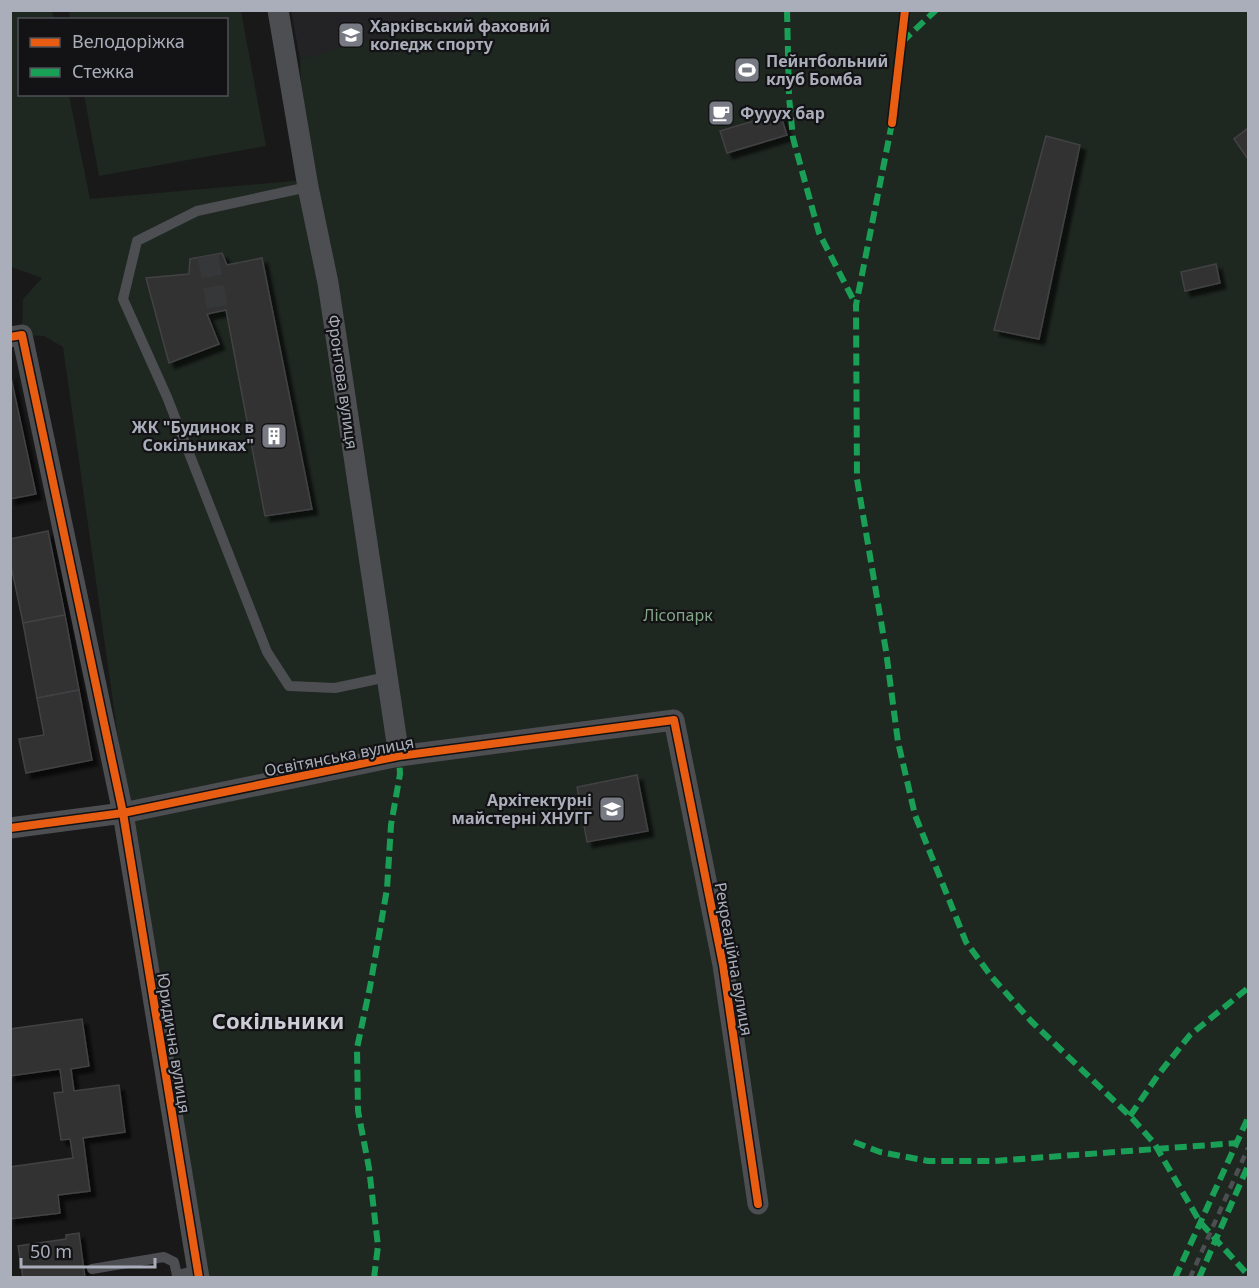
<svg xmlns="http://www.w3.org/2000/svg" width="1259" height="1288" viewBox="0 0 1259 1288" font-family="'Noto Sans',sans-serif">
<defs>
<filter id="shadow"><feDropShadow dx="5.5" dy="5.5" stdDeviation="1.5" flood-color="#0009"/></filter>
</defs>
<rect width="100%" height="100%" fill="#191919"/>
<!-- built -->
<path fill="#232325" d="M291,10L511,11L300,59Z"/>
<!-- green -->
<g fill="#1f2721">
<path d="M11,11H52L54,19L20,20V94L69,95L90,199L305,180L300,59L439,22L491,11H1248V1277H203L123,773L63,347L44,336L22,335L23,299L42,278L11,267Z"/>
<path d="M69,11H241L266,146L99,176L84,95L226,94V20L70,19Z"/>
</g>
<!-- building -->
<g fill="#313132" stroke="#424245" stroke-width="1.5" filter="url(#shadow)">
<path d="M780,113L787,135L727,153L720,131Z"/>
<path d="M1248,128V159L1234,139Z"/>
<path d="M1046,136L1080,145L1039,339L994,330Z"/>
<path d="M222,253L227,265L262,258L312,509L265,516L226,310L207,314L219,344L169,363L146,278L189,274L190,259Z"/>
<path d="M1216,264L1220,283L1185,291L1181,272Z"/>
<path d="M10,373L36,494L10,499Z"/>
<path d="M48,531L65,615L23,623L10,561V539Z"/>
<path d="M65,615L79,690L37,698L23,623Z"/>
<path d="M79,690L92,760L26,773L19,739L44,735L37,698Z"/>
<path d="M637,775L648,831L587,842L577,787Z"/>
<path d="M82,1019L89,1066L71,1069L74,1091L119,1085L125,1132L83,1138L90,1191L58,1195L60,1213L10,1219V1167L73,1158L70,1139L61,1140L54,1093L63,1092L60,1069L10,1076V1029Z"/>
<path d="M79,1233L85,1278H23L18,1246L66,1239V1235Z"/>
</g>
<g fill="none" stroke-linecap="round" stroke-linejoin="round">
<!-- minor-tunnel -->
<path stroke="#363739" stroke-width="21" stroke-dasharray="21 10" stroke-linecap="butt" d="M208,256L218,312"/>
<!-- service -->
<g stroke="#4d4e52" stroke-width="10">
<path d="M308,187L197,211L137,241L123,299L167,397L267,652L289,686L335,688L387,677"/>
<path d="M92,1269L164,1257L174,1262L177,1275L198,1270"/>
</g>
<!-- minor -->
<g stroke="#4d4e52" stroke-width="21">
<path d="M278,10L308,187L328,283L399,756"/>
<path d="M10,337L22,335L123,813L199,1278"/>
<path d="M10,828L123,813L399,756L674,720L723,965L758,1204"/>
</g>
<!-- rail -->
<path stroke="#4d4e51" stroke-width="4.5" stroke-dasharray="8 6" stroke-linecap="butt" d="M1190,1278L1248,1148"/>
<!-- quiet -->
<g stroke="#1a9f57" stroke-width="6" stroke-dasharray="12 6" stroke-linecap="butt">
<path d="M787,10L789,97L793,138L819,233L856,305"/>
<path d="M902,42L936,10"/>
<path d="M892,123L856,305L857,479L886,651L898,742L915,815L966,942L991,976L1031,1021L1130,1116L1154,1143L1200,1222L1248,1275"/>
<path d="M1130,1116L1158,1075L1190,1035L1248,988"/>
<path d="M854,1142L880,1152L928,1161H994L1237,1143"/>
<path d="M374,1278L378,1246L369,1168L358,1111L357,1048L370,987L387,889L391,825L400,774L399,756"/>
<path d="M1175,1278L1248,1118"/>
<path d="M1199,1278L1248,1166"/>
</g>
<defs>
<g id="cycleway">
<path d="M892,123L905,10"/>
<path d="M10,337L22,335L123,813L199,1278"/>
<path d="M10,828L123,813L399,756L674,720L723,965L758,1204"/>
</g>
</defs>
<!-- cycleway casing -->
<use href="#cycleway" stroke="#131315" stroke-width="11"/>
<!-- cycleway -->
<use href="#cycleway" stroke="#e95d12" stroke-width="8"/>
</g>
<!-- icons -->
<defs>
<symbol id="university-square" viewBox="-11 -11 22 22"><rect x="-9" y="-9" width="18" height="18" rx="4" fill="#777a82" stroke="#131315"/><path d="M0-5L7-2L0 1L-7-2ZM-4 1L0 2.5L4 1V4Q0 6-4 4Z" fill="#fff"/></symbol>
<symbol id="stadium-square" viewBox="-11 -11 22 22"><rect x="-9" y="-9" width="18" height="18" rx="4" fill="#777a82" stroke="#131315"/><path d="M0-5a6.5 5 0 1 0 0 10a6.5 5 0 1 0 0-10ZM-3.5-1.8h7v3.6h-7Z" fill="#fff"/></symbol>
<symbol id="cafe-square" viewBox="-11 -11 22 22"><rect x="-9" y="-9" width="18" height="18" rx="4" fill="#777a82" stroke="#131315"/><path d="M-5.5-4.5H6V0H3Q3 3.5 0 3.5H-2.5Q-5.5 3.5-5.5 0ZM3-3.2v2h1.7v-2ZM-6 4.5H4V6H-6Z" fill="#fff"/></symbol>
<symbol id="building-square" viewBox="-11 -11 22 22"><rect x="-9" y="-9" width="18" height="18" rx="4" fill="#777a82" stroke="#131315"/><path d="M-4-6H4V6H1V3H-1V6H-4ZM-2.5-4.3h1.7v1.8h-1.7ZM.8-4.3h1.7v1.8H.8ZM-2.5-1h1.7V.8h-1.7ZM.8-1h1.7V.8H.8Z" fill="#fff"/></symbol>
<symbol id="school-square" viewBox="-11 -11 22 22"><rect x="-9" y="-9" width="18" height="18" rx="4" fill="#777a82" stroke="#131315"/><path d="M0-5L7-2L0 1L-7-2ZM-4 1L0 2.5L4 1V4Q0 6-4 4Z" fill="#fff"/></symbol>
</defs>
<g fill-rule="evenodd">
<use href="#university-square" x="336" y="20" width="30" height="30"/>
<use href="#stadium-square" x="732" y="55" width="30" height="30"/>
<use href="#cafe-square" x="706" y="98" width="30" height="30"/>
<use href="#building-square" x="259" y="421" width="30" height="30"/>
<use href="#school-square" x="597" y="794" width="30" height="30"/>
</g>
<g text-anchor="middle" stroke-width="4.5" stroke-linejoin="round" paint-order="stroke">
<!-- poi labels -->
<g font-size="16" font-weight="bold" fill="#aaaeba" stroke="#131315" text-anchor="start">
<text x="370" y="32">Харківський фаховий<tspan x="370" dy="18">коледж спорту</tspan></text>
<text x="766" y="67">Пейнтбольний<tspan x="766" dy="18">клуб Бомба</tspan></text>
<text x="740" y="119">Фууух бар</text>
<text x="254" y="433" text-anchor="end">ЖК "Будинок в<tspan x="254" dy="18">Сокільниках"</tspan></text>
<text x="592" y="806" text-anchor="end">Архітектурні<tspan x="592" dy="18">майстерні ХНУГГ</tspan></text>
</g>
<!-- street labels -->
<g font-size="16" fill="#aaaeba" stroke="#131315">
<text transform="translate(343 382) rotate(82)" y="6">Фронтова вулиця</text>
<text transform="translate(339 756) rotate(-11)" y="6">Освітянська вулиця</text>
<text transform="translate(734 959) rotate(80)" y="6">Рекреаційна вулиця</text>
<text transform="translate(174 1043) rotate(81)" y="6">Юридична вулиця</text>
</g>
<!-- park labels -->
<g font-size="16" fill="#82a587" stroke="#131315">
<text x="678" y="621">Лісопарк</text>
</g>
<!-- district labels -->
<g font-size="22" font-weight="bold" fill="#cccdd6" stroke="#131315">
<text x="278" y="1029">Сокільники</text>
</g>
</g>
<!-- border -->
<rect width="1259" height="1288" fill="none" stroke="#aaaeba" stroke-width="24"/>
<!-- legend -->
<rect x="18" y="18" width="210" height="78" fill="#131315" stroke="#4f5157" stroke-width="1.5"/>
<rect x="30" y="38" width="30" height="9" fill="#e95d12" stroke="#4f5157" stroke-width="1.5"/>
<text x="72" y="48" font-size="18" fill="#aaaeba">Велодоріжка</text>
<rect x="30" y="68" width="30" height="9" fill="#1a9f57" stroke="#4f5157" stroke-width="1.5"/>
<text x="72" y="78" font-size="18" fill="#aaaeba">Стежка</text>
<!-- scale -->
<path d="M21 1258v9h134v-9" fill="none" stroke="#aaaeba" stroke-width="3"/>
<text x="30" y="1258" font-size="18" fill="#aaaeba" stroke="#131315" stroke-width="4.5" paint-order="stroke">50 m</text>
</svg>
